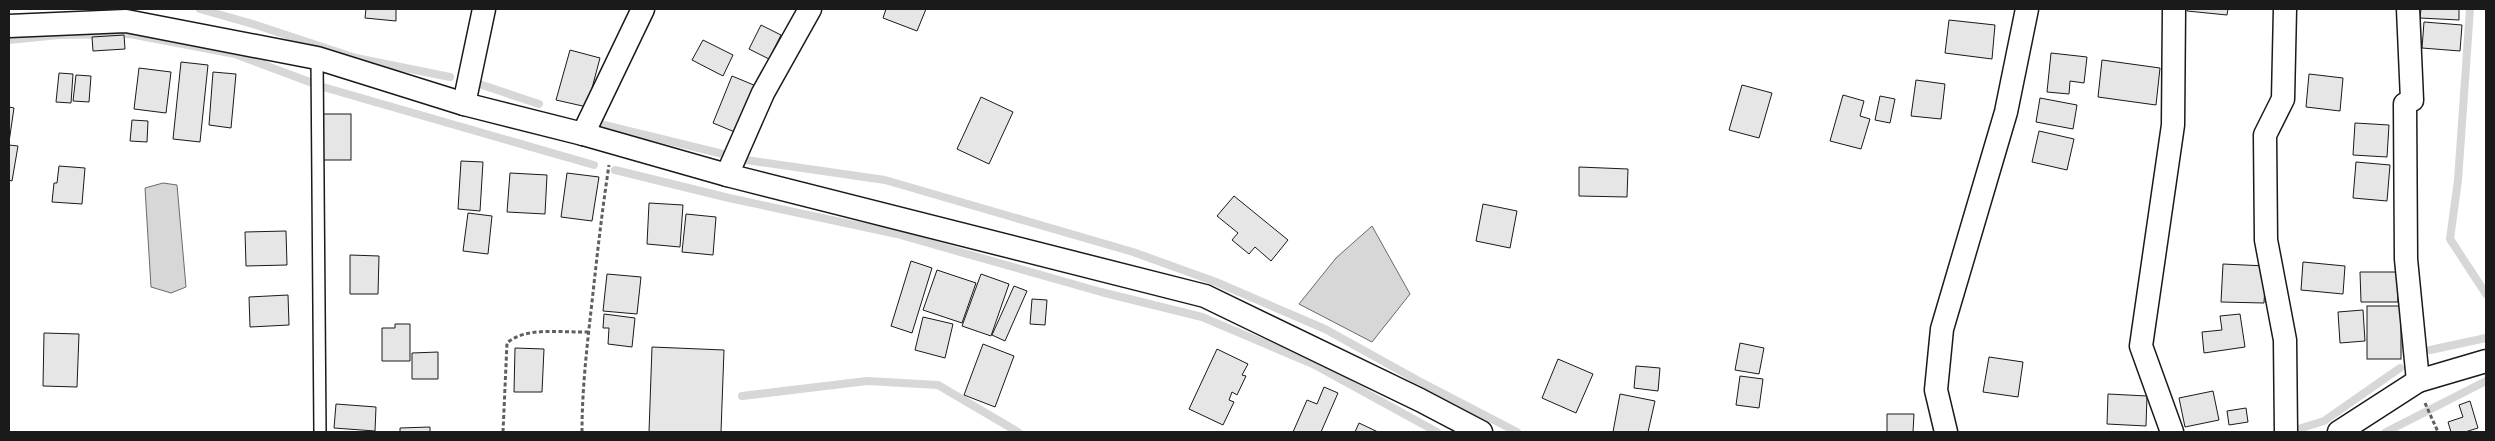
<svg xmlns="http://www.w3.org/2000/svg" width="2495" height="441" viewBox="0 0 2495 441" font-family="Roboto,sans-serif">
<rect width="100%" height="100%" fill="#fff"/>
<!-- water -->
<g fill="#d7d7d7" stroke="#6a6a6a">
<path d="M163,183L177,185L186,287L171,293L151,287L145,188Z"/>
<path d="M1372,226L1410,294L1372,342L1299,304L1336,258Z"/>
</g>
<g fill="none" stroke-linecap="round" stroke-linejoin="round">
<!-- stream -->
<g stroke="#d7d7d7" stroke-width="8">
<path d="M200,9L256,25L356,58L450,77"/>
<path d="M2470,9L2458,180L2450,239L2486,294"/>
<path d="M9,40L59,35L130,34L235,54L323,87L594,165"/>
<path d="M479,84L539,104"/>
<path d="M600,124L723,154"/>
<path d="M746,160L885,180L1133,252L1216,282L1325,329L1417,380L1517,432"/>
<path d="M615,170L729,198L897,234L1101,292L1202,317L1313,364L1437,432"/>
<path d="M2430,350L2486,338"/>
<path d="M742,396L867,381L938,385L1018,432"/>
<path d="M2295,430L2324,421L2400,368"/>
<path d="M2386,432L2486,381"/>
</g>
</g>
<!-- building -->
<g fill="#e6e6e6" stroke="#1a1a1a">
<path d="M366,9H396V21L365,18Z"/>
<path d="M886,9H926L917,31L883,18Z"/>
<path d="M2187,9H2228L2227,15L2187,11Z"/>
<path d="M2421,9H2459V20L2420,18Z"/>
<path d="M1949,20L1995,25L1992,59L1945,53Z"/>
<path d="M2424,22L2462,25L2460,51L2422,48Z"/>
<path d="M761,25L781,35L769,59L749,49Z"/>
<path d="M124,35L125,49L93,51L92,37Z"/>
<path d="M703,40L733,55L723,76L692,60Z"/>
<path d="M570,50L600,58L587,107L556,100Z"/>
<path d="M2051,53L2087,57L2084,83L2070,81L2069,94L2047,92Z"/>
<path d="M2102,60L2160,68L2156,105L2098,97Z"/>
<path d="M181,62L208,65L200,142L173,139Z"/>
<path d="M139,68L171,72L166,113L134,109Z"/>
<path d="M213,72L236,74L231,128L209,125Z"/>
<path d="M59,73L73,74L71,103L56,102Z"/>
<path d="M2309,74L2343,78L2340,111L2306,107Z"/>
<path d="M76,75L91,76L89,102L73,101Z"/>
<path d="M732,76L761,88L742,135L713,123Z"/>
<path d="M1916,80L1945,84L1941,119L1911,116Z"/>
<path d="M1742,85L1772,93L1759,138L1729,130Z"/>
<path d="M1843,95L1864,101L1860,116L1870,119L1861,149L1830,141Z"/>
<path d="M1880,96L1895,99L1890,123L1875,120Z"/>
<path d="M981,97L1013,112L989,164L957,149Z"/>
<path d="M2040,98L2077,105L2073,129L2036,122Z"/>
<path d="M9,107L14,108L9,142Z"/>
<rect x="320" y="114" width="31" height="46"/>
<path d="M132,120L148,121L147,142L130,141Z"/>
<path d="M2355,123L2389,125L2387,157L2353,155Z"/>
<path d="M2039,131L2074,139L2067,170L2032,162Z"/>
<path d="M9,145L18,146L12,181L9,180Z"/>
<path d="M461,161L483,162L480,211L458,209Z"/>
<path d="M2356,162L2390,165L2387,201L2353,198Z"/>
<path d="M59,166L85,168L82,204L52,202L54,183H57Z"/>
<path d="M1579,167L1628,169L1627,197L1579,196Z"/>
<path d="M510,173L547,175L545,214L507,212Z"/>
<path d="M567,173L599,177L592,221L561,217Z"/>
<path d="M1234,196L1288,240L1271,261L1255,247L1249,254L1232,240L1238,233L1217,216Z"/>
<path d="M649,203L683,205L680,247L647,244Z"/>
<path d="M1483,204L1517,211L1510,248L1476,241Z"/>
<path d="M468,213L492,216L488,254L463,251Z"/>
<path d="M686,214L716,217L713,255L682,252Z"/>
<path d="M286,231L287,265L246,266L245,232Z"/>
<path d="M350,255L379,256L378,294H350Z"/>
<path d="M911,261L932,268L912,333L891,326Z"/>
<path d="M2303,262L2345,266L2343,294L2301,290Z"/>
<path d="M2223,264L2266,266L2264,303L2221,302Z"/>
<path d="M937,270L976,283L962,323L923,310Z"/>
<path d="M2360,272H2397L2398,302H2361Z"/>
<path d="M607,274L641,277L637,314L603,311Z"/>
<path d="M981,274L1009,284L991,336L962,326Z"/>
<path d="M1014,286L1027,291L1005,341L992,335Z"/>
<path d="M288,295L289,325L250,327L249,297Z"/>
<path d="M1032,299L1047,300L1045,325L1030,324Z"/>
<rect x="2367" y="306" width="34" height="53"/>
<path d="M2363,310L2365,341L2340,343L2338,312Z"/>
<path d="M604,314L635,318L632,347L608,344L609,328H603Z"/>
<path d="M2240,314L2245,347L2204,353L2202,332L2222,330L2220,316Z"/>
<path d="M923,317L953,324L945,358L915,350Z"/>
<path d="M395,324H410V361H382V328H395Z"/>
<path d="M44,333L79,334L77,387L43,386Z"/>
<path d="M1740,343L1764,348L1759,374L1735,370Z"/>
<path d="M983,344L1014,356L995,407L964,395Z"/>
<path d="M652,347L724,350L721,432H649Z"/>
<path d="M515,348L544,349L542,392H514Z"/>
<path d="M1217,349L1248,364L1242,375L1246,376L1237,395L1232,392L1229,400L1234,402L1223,425L1189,409Z"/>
<path d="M438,352V379H412V353Z"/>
<path d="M1989,357L2023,362L2018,397L1983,392Z"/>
<path d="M1558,359L1593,374L1576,413L1542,398Z"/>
<path d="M1636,366L1660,368L1658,391L1634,388Z"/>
<path d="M1740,376L1763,379L1759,408L1736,405Z"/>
<path d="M1324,387L1338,393L1321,432H1293L1307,400L1317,404Z"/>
<path d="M2213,391L2219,420L2185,427L2179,398Z"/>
<path d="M1620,394L1655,401L1648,432H1613Z"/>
<path d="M2108,394L2147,396L2146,426L2107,424Z"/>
<path d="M2470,401L2478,428L2465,432H2451L2448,422L2463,417L2459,405Z"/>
<path d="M336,404L376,407L375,431L334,428Z"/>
<path d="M2246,408L2248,422L2229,425L2227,411Z"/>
<path d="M1887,414H1914L1913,432H1887Z"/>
<path d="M1359,423L1378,432H1355Z"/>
<path d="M430,427V432H400V428Z"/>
</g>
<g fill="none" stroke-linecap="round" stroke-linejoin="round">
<defs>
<path id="service" d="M317,58L320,432"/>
<g id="minor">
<path d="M2285,9L2283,99L2265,135L2266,240L2285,340L2286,432"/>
<path d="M2408,9L2412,100L2405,104L2406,259L2418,381"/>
<path d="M9,26L126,21L317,58L464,104L583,134L727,175L1205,296L1420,400L1481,432"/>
<path d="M464,104L484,9"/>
<path d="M583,134L643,9"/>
<path d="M727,175L763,93L810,9"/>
<path d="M1946,432L1936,390L1942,329L2006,112L2027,9"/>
<path d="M2172,432L2141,346L2173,125L2174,9"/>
<path d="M2339,432L2418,381L2486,361"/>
</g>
</defs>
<!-- service casing -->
<use href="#service" stroke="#1a1a1a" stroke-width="14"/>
<!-- minor casing -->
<use href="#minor" stroke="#1a1a1a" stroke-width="25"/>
<!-- path -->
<g stroke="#5f5f5f" stroke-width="3" stroke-dasharray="4 2.5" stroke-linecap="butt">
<path d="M2425,403L2438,432"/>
<path d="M503,432L507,343C526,326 564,333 589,332"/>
<path d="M582,432C582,389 587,346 592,302C597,256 602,211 609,165"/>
</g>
<!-- service -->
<use href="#service" stroke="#fff" stroke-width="11"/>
<!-- minor -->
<use href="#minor" stroke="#fff" stroke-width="22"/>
</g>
<!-- border -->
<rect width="2495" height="441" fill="none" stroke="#1a1a1a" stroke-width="20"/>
</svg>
